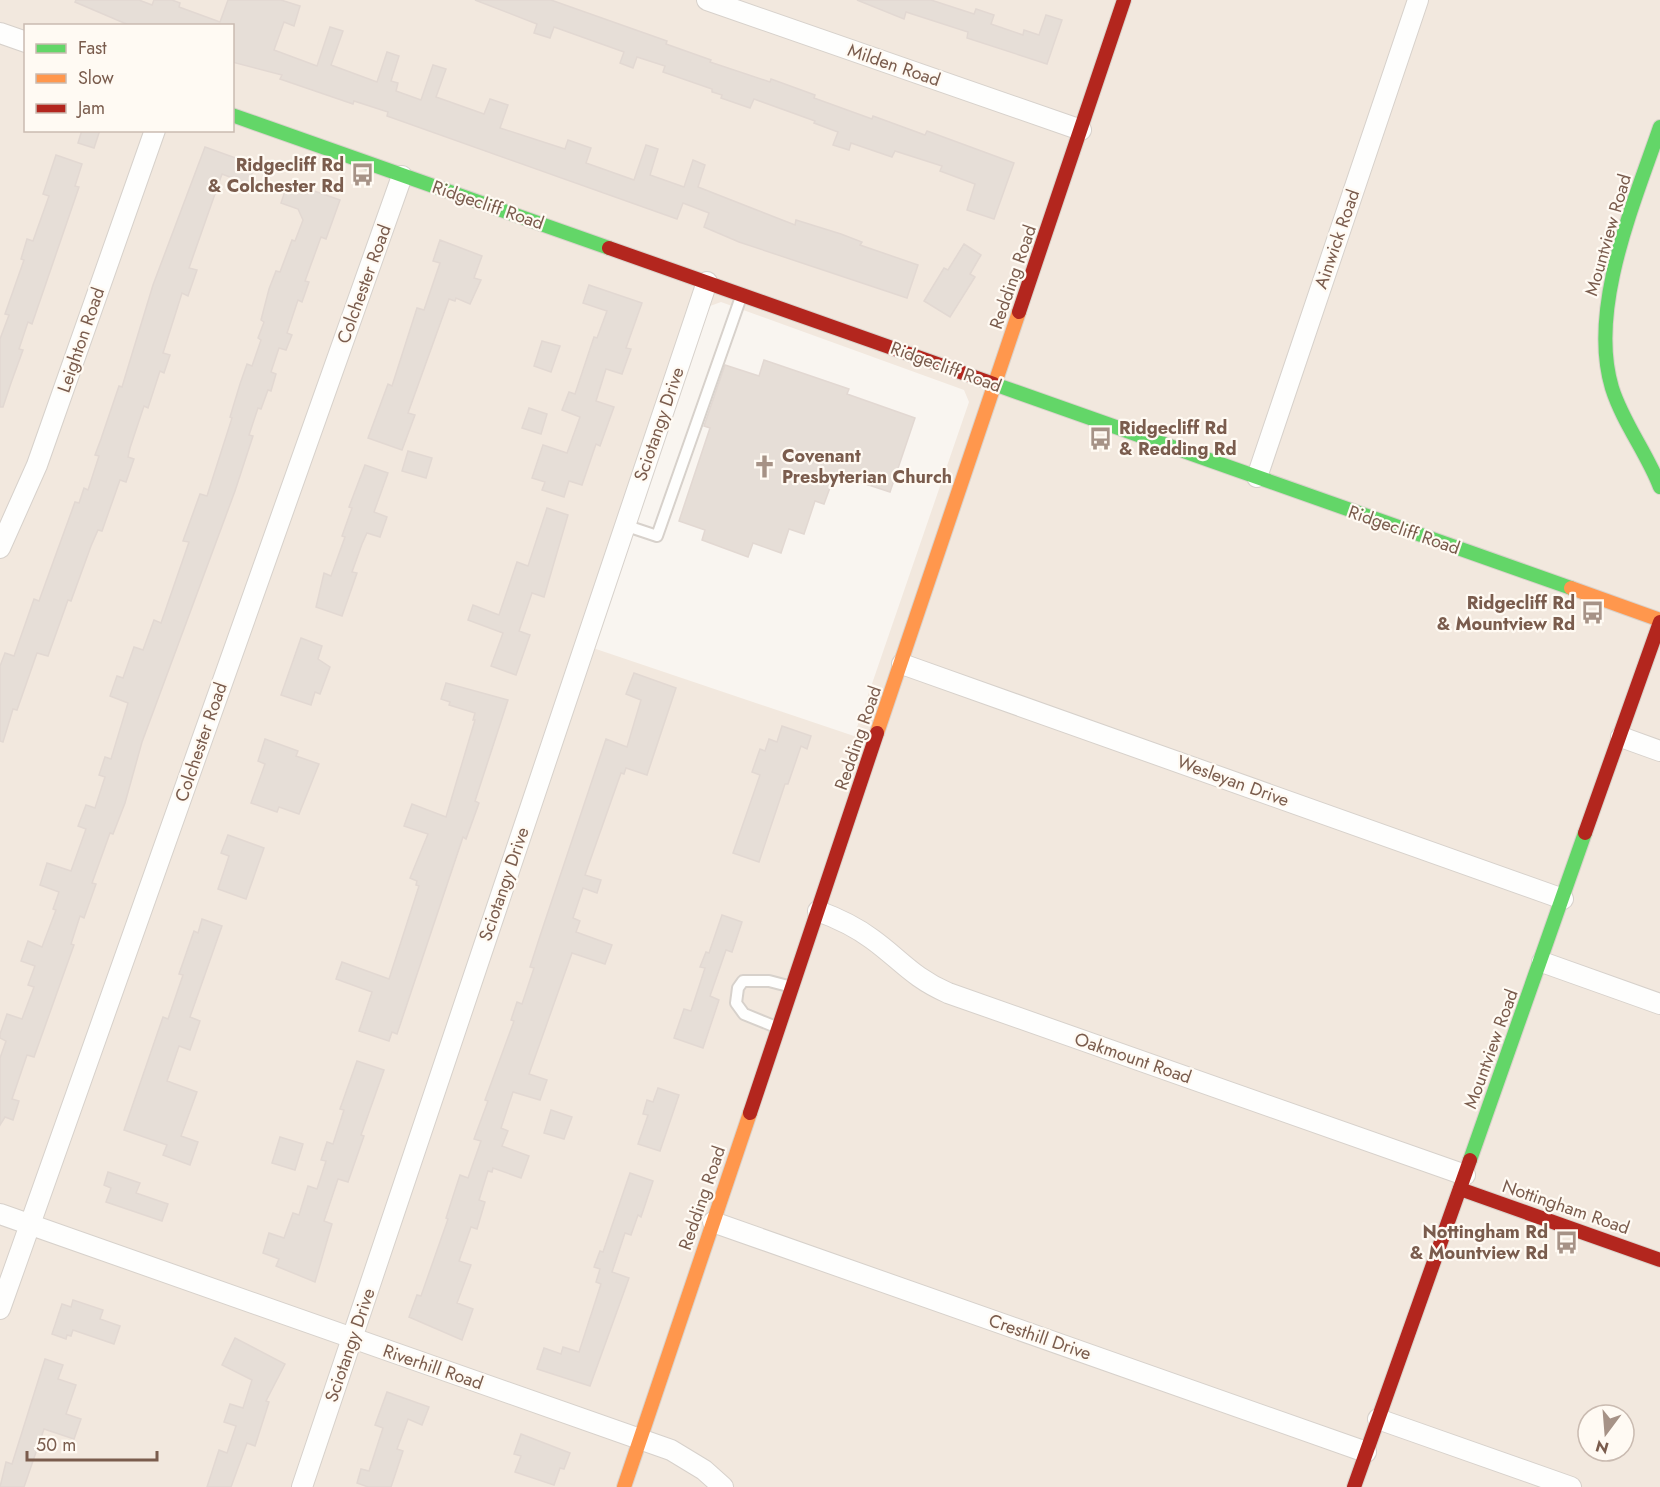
<svg xmlns="http://www.w3.org/2000/svg" width="1660" height="1487" viewBox="0 0 1660 1487" font-family="Jost,sans-serif">
<rect width="100%" height="100%" fill="#f9f5f0"/>
<!-- residential -->
<path fill="#f2e8de" fill-rule="evenodd" d="M0,0H1660V1487H0ZM26,26H232V130H26ZM721,302L964,390L969,402L854,736L593,648L710,306ZM1588,1415H1624V1451H1588Z"/>
<!-- building -->
<g fill="#e6ded7" stroke="#e2d8d2" stroke-width="1.5">
<path d="M76,0H139L152,5L154,0H172L180,3L179,7L220,22L228,0H281L300,6L294,26L284,22L274,50L317,66L330,27L343,31L331,65L377,82L387,52L399,56L391,81L398,83L396,91L421,100L433,65L446,69L436,97L484,114L490,99L508,105L500,128L565,149L568,140L591,148L586,163L634,180L646,145L658,149L650,175L684,187L693,160L705,165L698,187L795,225L796,220L841,234L862,242L860,245L918,265L907,298L739,242L704,227L709,213L683,203L677,219L387,116L388,112L354,101L353,104L280,79L282,75L232,62V26H131L75,2Z"/>
<path d="M475,0H551L667,41L666,44L711,60L710,62L770,82L771,79L815,95L814,98L872,119L873,116L925,135L927,131L1014,163L994,219L967,210L975,184L940,171L942,166L895,151L892,157L851,143L849,150L833,145L838,132L814,123L815,121L754,99L750,108L721,98L722,95L712,92V89L663,72L665,66L637,57L633,68L620,63L624,52L554,27L550,38L534,33L537,24Z"/>
<path d="M857,0H931L974,14L976,9L994,15L991,24L1023,35L1024,30L1039,35L1046,15L1062,20L1047,64L967,38L968,32L906,12L904,19Z"/>
<path d="M82,130H100L94,148L78,143Z"/>
<path d="M205,147L255,165L248,184L222,174L189,268L197,270L188,296L182,293L163,353L170,355L164,373L160,371L148,408L144,406L130,448L128,457L134,459L126,482L120,480L102,531L98,530L91,546L71,601L68,600L48,656L37,653L17,710L13,709L3,742L0,741V666L5,653L14,656L34,599L39,601L75,502L79,503L84,488L88,490L99,456L95,455L101,439L119,386L122,387L153,285Z"/>
<path d="M56,155L82,164L75,186L79,187L32,324L28,322L19,349L23,350L11,383L3,407H0V339L9,315L5,314L24,260L21,259L27,239L33,241L49,196L43,194Z"/>
<path d="M288,182L340,200L326,239L321,237L305,281L309,282L302,302L298,300L287,333L292,335L286,350L279,348L271,372L276,374L271,391L268,390L261,409L258,408L249,435L253,436L235,491L142,742L125,803L113,834L110,833L92,883L96,884L84,918L80,916L71,944L74,945L34,1057L27,1055L12,1099L19,1101L13,1120L5,1117L0,1125V1058L6,1041L0,1038V1034L7,1014L22,1019L34,987L28,985L35,966L21,961L28,941L42,947L56,910L53,909L59,892L40,885L47,863L71,871L86,829L78,826L86,805L95,808L105,777L99,775L105,757L111,759L128,703L110,696L117,676L123,678L134,647L143,650L154,620L161,623L189,542L183,541L200,494L207,496L232,418L230,417L240,384L247,364L252,366L261,340L258,338L264,322L261,320L269,289L276,271L280,272L292,240L295,241L303,220L298,209L281,203Z"/>
<path d="M440,240L482,256L474,278L481,280L470,304L456,298L455,301L449,299L408,413L415,415L402,450L368,438L388,384L392,386L417,308L424,310L440,263L433,261Z"/>
<path d="M964,244L981,255L970,274L975,277L950,317L924,301L944,268L948,270Z"/>
<path d="M589,285L642,303L626,348L631,349L622,374L606,369L596,401L614,407L600,446L596,444L582,485L569,481L564,497L542,490L545,482L532,478L543,445L567,453L580,417L562,410L569,392L575,394L594,337L597,338L607,311L583,303Z"/>
<path d="M542,341L560,346L551,372L534,366Z"/>
<path d="M764,360L849,389L847,394L915,418L890,492L835,474L824,504L815,501L804,534L789,529L781,553L753,543L748,557L702,540L705,530L679,521L710,428L704,426L725,365L759,376Z"/>
<path d="M529,408L547,414L541,434L522,428Z"/>
<path d="M408,451L432,458L426,478L402,471Z"/>
<path d="M365,465L388,473L374,512L387,517L380,537L367,533L362,544L352,572L357,573L342,616L316,607L324,573L331,576L345,537L342,536L352,508L349,507Z"/>
<path d="M547,508L568,515L544,597L532,593L519,631L530,635L516,675L491,666L503,633L468,620L473,605L499,615L517,562L528,566Z"/>
<path d="M301,638L322,646L318,659L330,667L320,694L315,692L311,705L281,695Z"/>
<path d="M634,673L676,688L647,775L626,768L624,774L621,773L585,875L601,880L597,893L583,888L573,918L580,921L576,932L612,945L605,964L572,953L529,1074L547,1080L540,1100L513,1092L501,1128L508,1131L502,1146L529,1156L521,1178L493,1168L492,1172L488,1171L479,1200L485,1202L477,1229L471,1227L459,1261L471,1265L457,1303L473,1309L462,1340L409,1317L417,1295L421,1296L448,1219L446,1218L460,1175L468,1178L481,1141L474,1139L488,1101L485,1100L514,1021L511,1020L517,1002L522,1004L534,968L530,967L541,933L606,739L627,747L641,700L626,694Z"/>
<path d="M446,683L508,700L475,801L479,803L466,839L463,837L397,1034L392,1032L389,1041L359,1031L372,992L336,979L342,962L389,979L419,886L416,885L417,881L410,878L428,834L404,826L412,804L446,817L475,720H473L475,713L449,705L450,702L441,699Z"/>
<path d="M782,726L811,736L807,749L801,746L788,784H785L759,862L733,853L760,775L752,772L760,749L765,751L769,739L777,742Z"/>
<path d="M265,739L298,751L296,756L319,764L299,814L279,807L277,812L251,803L265,764L258,761Z"/>
<path d="M228,835L264,848L246,899L218,889L229,856L221,853Z"/>
<path d="M722,915L742,922L732,952L726,950L710,996L719,1000L703,1048L674,1038L684,1009L691,1011L705,968L700,967L706,952L709,953Z"/>
<path d="M202,919L222,926L190,1017L200,1021L190,1050L179,1046L167,1081L197,1092L181,1136L198,1142L190,1165L163,1155L167,1145L124,1130L163,1017L168,1019L183,975L179,974L194,931L198,933Z"/>
<path d="M357,1061L384,1070L361,1135L364,1136L348,1182L338,1179L324,1221L332,1224L315,1282L276,1266L279,1259L263,1253L269,1233L284,1238L293,1213L299,1215L308,1186L317,1189L326,1161L321,1160L327,1142L333,1144L344,1110L340,1109Z"/>
<path d="M658,1088L679,1095L660,1151L638,1144L648,1115L643,1114L647,1100L653,1102Z"/>
<path d="M551,1110L572,1117L564,1139L544,1133Z"/>
<path d="M280,1137L303,1144L295,1170L272,1163Z"/>
<path d="M108,1172L140,1183L136,1193L168,1204L162,1221L106,1202L111,1188L104,1185Z"/>
<path d="M630,1173L653,1181L641,1217L638,1215L631,1235L625,1233L612,1272L629,1278L590,1386L537,1369L544,1348L561,1354L563,1347L579,1352L601,1284L596,1282L600,1269L594,1267L600,1251L603,1252Z"/>
<path d="M73,1300L103,1310L100,1319L120,1326L114,1344L73,1330L71,1336L67,1335L66,1339L52,1334L62,1304L71,1307Z"/>
<path d="M235,1338L285,1364L266,1401L269,1402L255,1446L247,1443L231,1487H207L219,1450L227,1453L236,1426L224,1422L230,1404L243,1408L252,1380L222,1365Z"/>
<path d="M45,1359L63,1365L58,1379L76,1385L66,1414L81,1419L74,1439L44,1429L24,1487H0L6,1462L12,1464Z"/>
<path d="M387,1392L429,1407L422,1425L408,1419L397,1449L403,1451L391,1487H368L357,1483L361,1469L369,1471L383,1428L375,1425Z"/>
<path d="M521,1434L570,1453L564,1469L560,1468L554,1485L515,1472L521,1456L514,1454Z"/>
</g>
<g fill="none" stroke-linecap="round" stroke-linejoin="round">
<defs>
<g id="lane">
<path d="M624,525L657,536L741,297"/>
<path d="M776,1027L744,1014L736,1003L738,988L743,981H769L792,987"/>
</g>
<g id="street">
<path d="M707,0L1081,130"/>
<path d="M0,33L26,42"/>
<path d="M1257,477L1418,0"/>
<path d="M0,548L37,465L155,130"/>
<path d="M902,664L1563,899"/>
<path d="M1621,737L1660,751"/>
<path d="M818,911C837,918 856,927 872,939C901,960 912,977 948,993L1465,1175"/>
<path d="M1542,962L1660,1004"/>
<path d="M0,1214L671,1450L704,1470L723,1487"/>
<path d="M713,1222L1366,1452"/>
<path d="M0,1309L402,176"/>
<path d="M1378,1419L1571,1487"/>
<path d="M302,1487L707,282"/>
</g>
<g id="fast">
<path d="M232,115L609,248"/>
<path d="M1660,127C1634,203 1588,309 1612,388C1623,423 1647,453 1660,487"/>
<path d="M994,384L1571,588"/>
<path d="M1470,1160L1585,833"/>
</g>
<g id="slow">
<path d="M1571,588L1660,620"/>
<path d="M877,733L1019,312"/>
<path d="M624,1487L750,1113"/>
</g>
<g id="jam">
<path d="M609,248L994,384"/>
<path d="M1019,312L1124,0"/>
<path d="M1585,833L1660,622"/>
<path d="M750,1113L877,733"/>
<path d="M1460,1189L1660,1260"/>
<path d="M1354,1487L1470,1160"/>
</g>
</defs>
<!-- lane casing -->
<use href="#lane" stroke="#d7d1cb" stroke-width="14"/>
<!-- street casing -->
<use href="#street" stroke="#d7d1cb" stroke-width="22"/>
<!-- fast casing -->
<use href="#fast" stroke="#d9d2cb" stroke-width="16"/>
<!-- slow casing -->
<use href="#slow" stroke="#d9d2cb" stroke-width="16"/>
<!-- jam casing -->
<use href="#jam" stroke="#d9d2cb" stroke-width="16"/>
<!-- lane -->
<use href="#lane" stroke="#fefefd" stroke-width="10"/>
<!-- street -->
<use href="#street" stroke="#fefefd" stroke-width="20"/>
<!-- fast -->
<use href="#fast" stroke="#63d668" stroke-width="14"/>
<!-- slow -->
<use href="#slow" stroke="#ff974d" stroke-width="14"/>
<!-- jam -->
<use href="#jam" stroke="#b3261e" stroke-width="14"/>
</g>
<!-- icons -->
<defs>
<symbol id="bus-bare" viewBox="-9 -9 18 18"><path d="M-5-6H5V4H4V6H2V4H-2V6H-4V4H-5ZM-3.5-4V0h7V-4ZM-3.5 1.2v1.5H-2V1.2ZM2 1.2v1.5H3.5V1.2Z" fill="#a69286" stroke="#fffaf3" stroke-width="2.5" paint-order="stroke"/></symbol>
<symbol id="church-bare" viewBox="-9 -9 18 18"><path d="M-1.2-6h2.4v3.5h3.3v2.4h-3.3V6h-2.4V-.1h-3.3v-2.4h3.3Z" fill="#a69286" stroke="#fffaf3" stroke-width="2.5" paint-order="stroke"/></symbol>
</defs>
<g fill-rule="evenodd">
<use href="#bus-bare" x="346" y="158" width="33" height="33"/>
<use href="#bus-bare" x="1084" y="422" width="33" height="33"/>
<use href="#church-bare" x="748" y="450" width="33" height="33"/>
<use href="#bus-bare" x="1576" y="596" width="33" height="33"/>
<use href="#bus-bare" x="1550" y="1226" width="33" height="33"/>
</g>
<g text-anchor="middle" stroke-width="4.5" stroke-linejoin="round" paint-order="stroke">
<!-- street labels -->
<g font-size="18" fill="#7a5c4d" stroke="#fffaf3">
<text transform="translate(894 65) rotate(19)" y="6">Milden Road</text>
<text transform="translate(488 205) rotate(19)" y="6">Ridgecliff Road</text>
<text transform="translate(1608 235) rotate(-74)" y="6">Mountview Road</text>
<text transform="translate(1337 239) rotate(-71)" y="6">Ainwick Road</text>
<text transform="translate(1013 277) rotate(-71)" y="6">Redding Road</text>
<text transform="translate(364 284) rotate(-70)" y="6">Colchester Road</text>
<text transform="translate(81 340) rotate(-71)" y="6">Leighton Road</text>
<text transform="translate(946 367) rotate(20)" y="6">Ridgecliff Road</text>
<text transform="translate(659 424) rotate(-71)" y="6">Sciotangy Drive</text>
<text transform="translate(1404 530) rotate(19)" y="6">Ridgecliff Road</text>
<text transform="translate(858 738) rotate(-71)" y="6">Redding Road</text>
<text transform="translate(201 742) rotate(-71)" y="6">Colchester Road</text>
<text transform="translate(1233 781) rotate(20)" y="6">Wesleyan Drive</text>
<text transform="translate(504 884) rotate(-71)" y="6">Sciotangy Drive</text>
<text transform="translate(1491 1049) rotate(-70)" y="6">Mountview Road</text>
<text transform="translate(1133 1058) rotate(19)" y="6">Oakmount Road</text>
<text transform="translate(702 1198) rotate(-71)" y="6">Redding Road</text>
<text transform="translate(1566 1207) rotate(19)" y="6">Nottingham Road</text>
<text transform="translate(1040 1337) rotate(19)" y="6">Cresthill Drive</text>
<text transform="translate(350 1345) rotate(-71)" y="6">Sciotangy Drive</text>
<text transform="translate(433 1367) rotate(19)" y="6">Riverhill Road</text>
</g>
<!-- poi labels -->
<g font-size="18" font-weight="bold" fill="#7a5c4d" stroke="#fffaf3" text-anchor="end">
<text x="344" y="171">Ridgecliff Rd<tspan x="344" dy="21">&amp; Colchester Rd</tspan></text>
<text x="1119" y="434" text-anchor="start">Ridgecliff Rd<tspan x="1119" dy="21">&amp; Redding Rd</tspan></text>
<text x="782" y="462" text-anchor="start">Covenant<tspan x="782" dy="21">Presbyterian Church</tspan></text>
<text x="1575" y="609">Ridgecliff Rd<tspan x="1575" dy="21">&amp; Mountview Rd</tspan></text>
<text x="1548" y="1238">Nottingham Rd<tspan x="1548" dy="21">&amp; Mountview Rd</tspan></text>
</g>
</g>
<!-- legend -->
<rect x="24" y="24" width="210" height="108" fill="#fffaf3" stroke="#cabbb1" stroke-width="1.5"/>
<rect x="36" y="44" width="30" height="9" fill="#63d668" stroke="#cabbb1" stroke-width="1.5"/>
<text x="78" y="54" font-size="18" fill="#7a5c4d">Fast</text>
<rect x="36" y="74" width="30" height="9" fill="#ff974d" stroke="#cabbb1" stroke-width="1.5"/>
<text x="78" y="84" font-size="18" fill="#7a5c4d">Slow</text>
<rect x="36" y="104" width="30" height="9" fill="#b3261e" stroke="#cabbb1" stroke-width="1.5"/>
<text x="78" y="114" font-size="18" fill="#7a5c4d">Jam</text>
<!-- north arrow -->
<g transform="translate(1606 1433) rotate(196)"><circle r="28" fill="#fffaf3" stroke="#cabbb1" stroke-width="1.5"/>
<path d="M0-4.5L10 22L0 15L-10 22Z" fill="#a69286"/>
<text y="-9" font-size="16" font-weight="bold" text-anchor="middle" fill="#7a5c4d">N</text>
</g>
<!-- scale -->
<path d="M27 1451v9h130v-9" fill="none" stroke="#7a5c4d" stroke-width="3"/>
<text x="36" y="1451" font-size="18" fill="#7a5c4d" stroke="#fffaf3" stroke-width="4.5" paint-order="stroke">50 m</text>
</svg>
